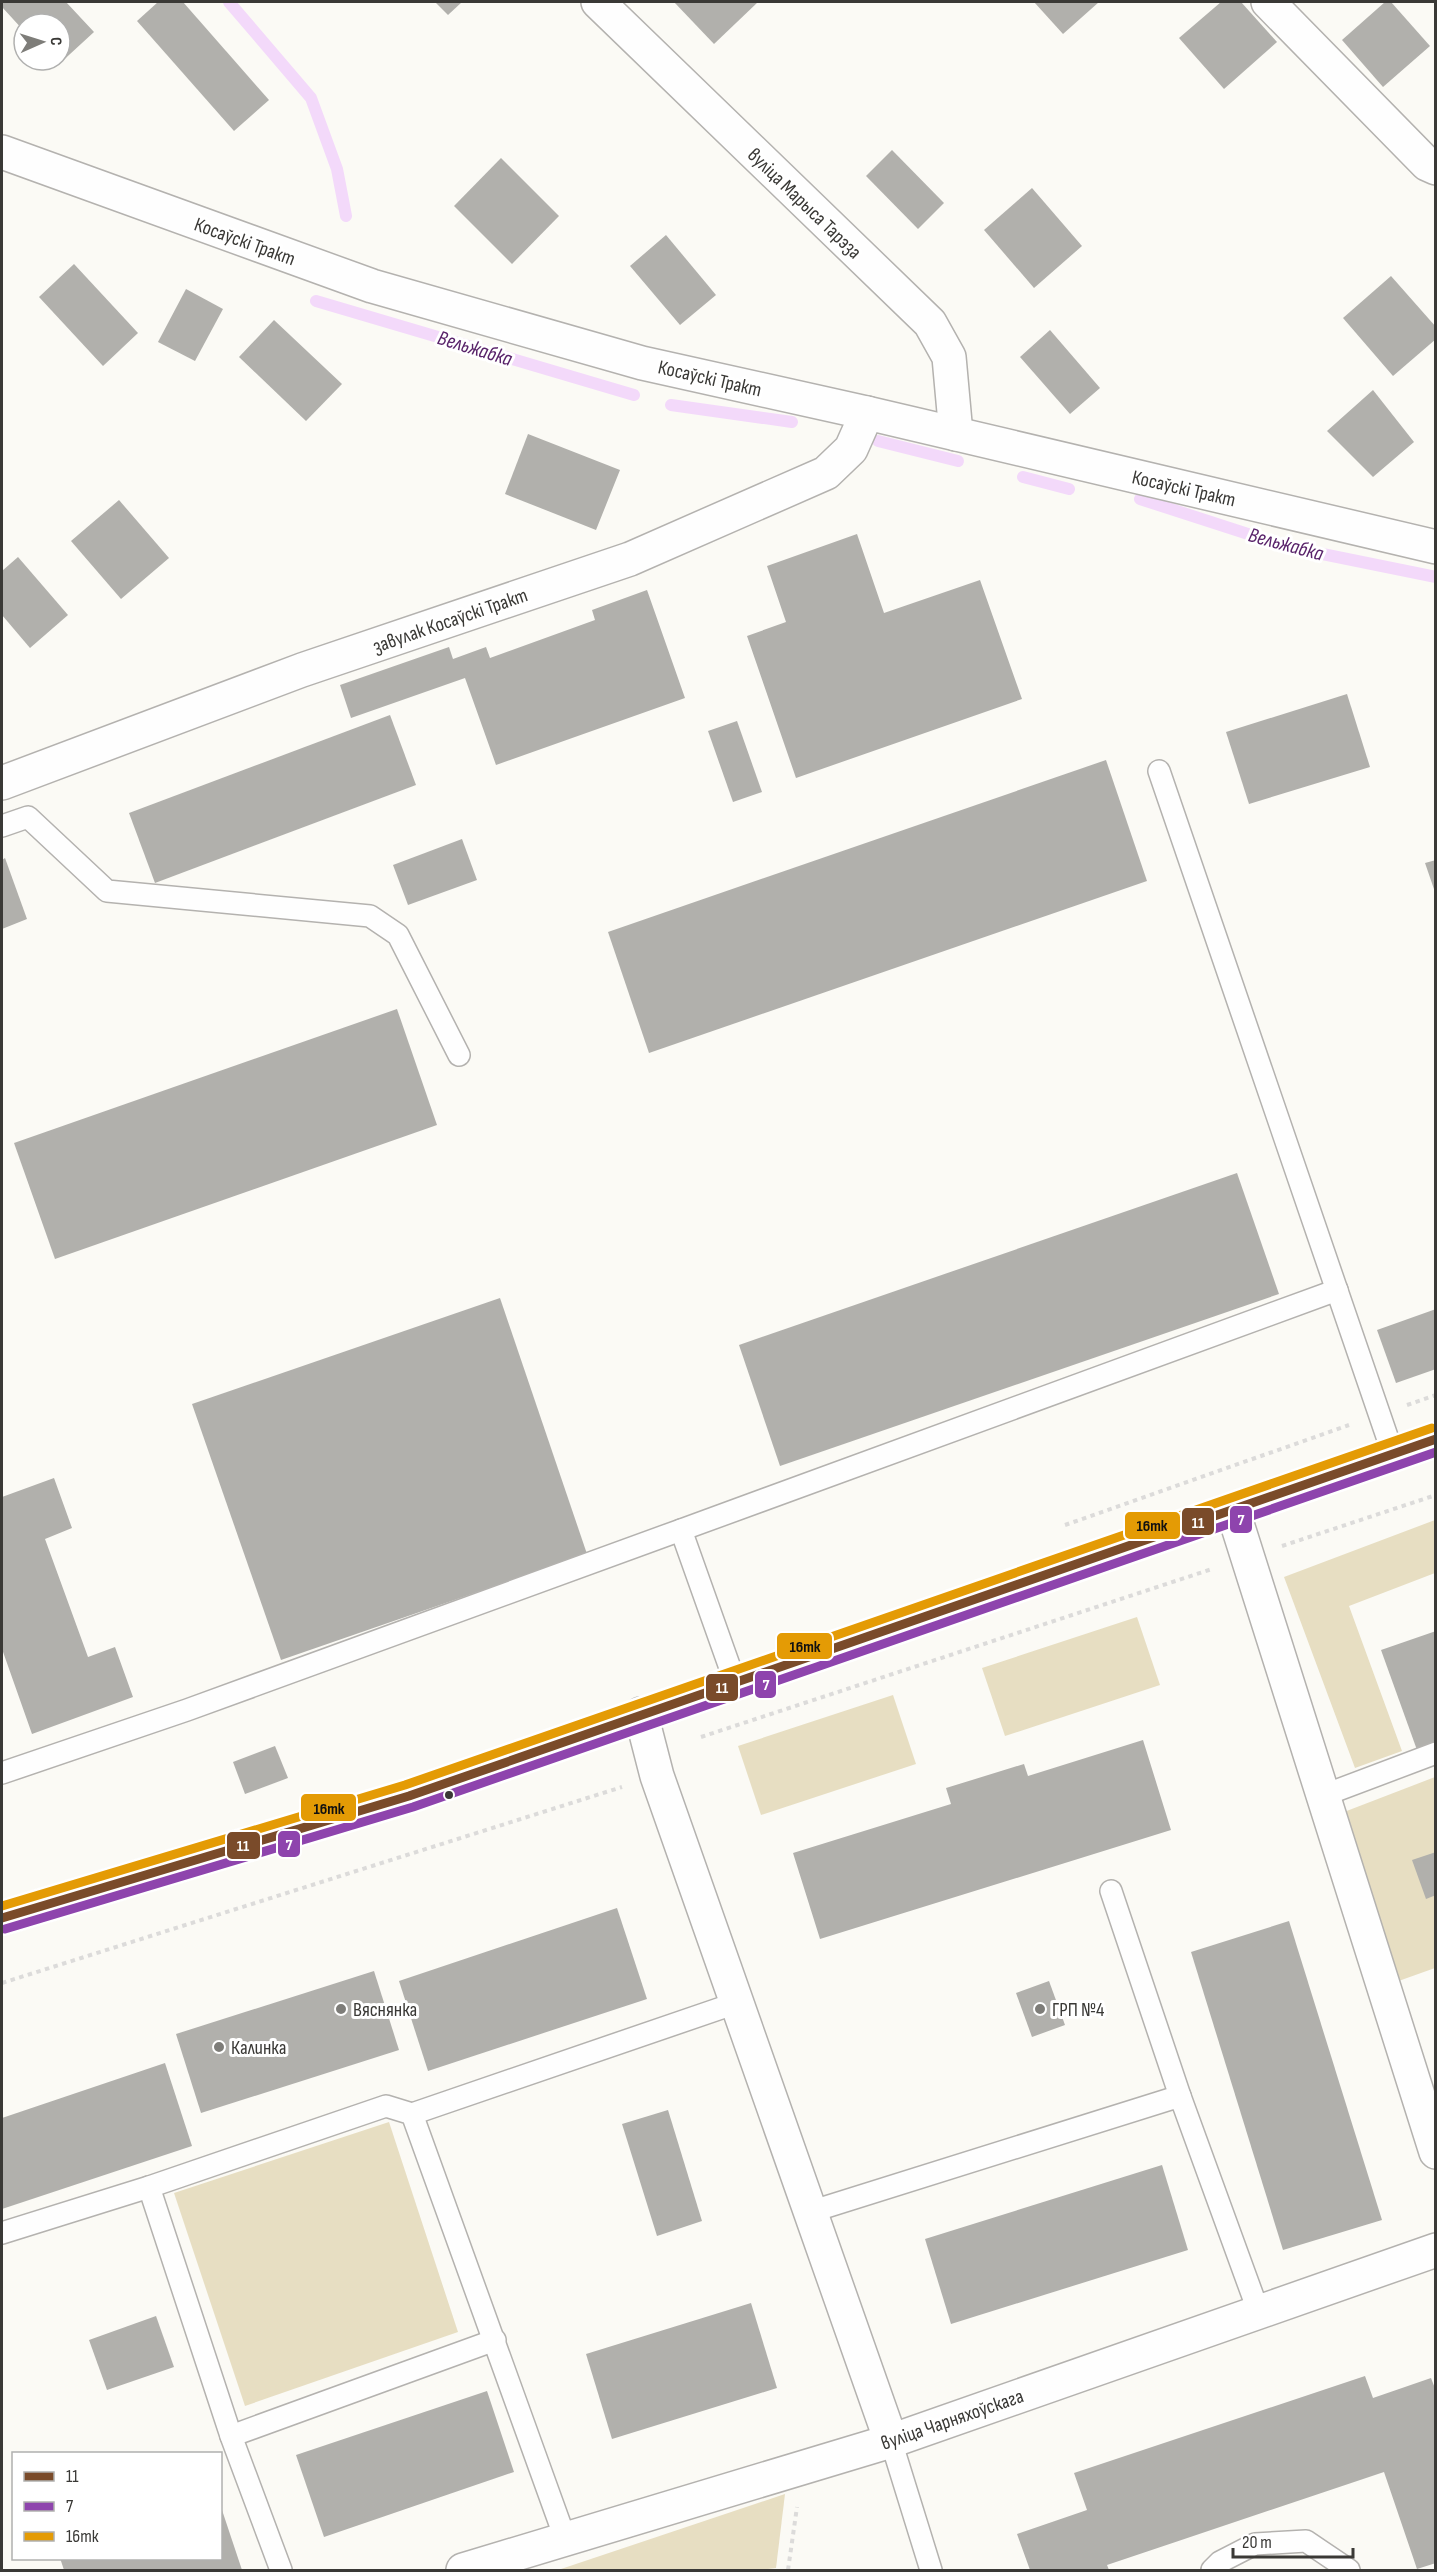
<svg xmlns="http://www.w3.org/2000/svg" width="1437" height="2572" viewBox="0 0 1437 2572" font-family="'Sofia Sans Condensed',sans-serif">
<rect width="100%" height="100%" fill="#fbfaf5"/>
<!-- green -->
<g fill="#e7dec2">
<path d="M1435,1520V1573L1349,1606L1402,1751L1355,1768L1284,1577Z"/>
<path d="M1137,1617L1160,1685L1005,1736L982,1668Z"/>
<path d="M893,1695L916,1764L761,1815L738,1746Z"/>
<path d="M1435,1777V1968L1393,1983L1344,1812Z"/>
<path d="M389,2122L458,2332L245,2406L174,2193Z"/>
<path d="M785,2494L776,2568L760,2570H558Z"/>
</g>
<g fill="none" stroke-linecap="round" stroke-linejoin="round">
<!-- stream -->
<g stroke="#f3d9fa" stroke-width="12">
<path d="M229,2L311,98L337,169L346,216"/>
<path d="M316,301L634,395"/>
<path d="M671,405L792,422"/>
<path d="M878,441L958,461"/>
<path d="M1023,477L1069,489"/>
<path d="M1140,499L1288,547L1436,577"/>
</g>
</g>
<!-- building -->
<g fill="#b1b0ac">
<path d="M2,2H66L94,32L57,66L51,60H60V24H24V31L2,7Z"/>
<path d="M158,2H183L269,100L234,131L137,21Z"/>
<path d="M435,2H462L448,15Z"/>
<path d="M674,2H758L714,44Z"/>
<path d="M1034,2H1099L1063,34Z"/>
<path d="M1221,2H1241L1277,42L1224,89L1179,38Z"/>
<path d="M1385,2H1391L1430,46L1383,87L1342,40Z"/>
<path d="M892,150L944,203L918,229L866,176Z"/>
<path d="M501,158L559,216L512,264L454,206Z"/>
<path d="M1032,188L1082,246L1034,288L984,230Z"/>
<path d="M666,235L716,295L680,325L630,266Z"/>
<path d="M74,264L138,333L103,366L39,297Z"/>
<path d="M1391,276L1436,327V339L1393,376L1343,318Z"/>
<path d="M186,289L223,309L195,361L158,342Z"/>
<path d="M274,320L342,384L306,421L239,357Z"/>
<path d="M1050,330L1100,388L1070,414L1020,357Z"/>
<path d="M1373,390L1414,442L1373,477L1327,431Z"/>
<path d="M528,434L620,470L596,530L505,494Z"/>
<path d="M119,500L169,558L121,599L71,541Z"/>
<path d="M857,534L884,613L980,580L1022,699L796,778L747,636L786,622L767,566Z"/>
<path d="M18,557L68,615L30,648L2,615V571Z"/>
<path d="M647,590L685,698L496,765L465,678L351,718L340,685L449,647L453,659L486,647L490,658L595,620L592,610Z"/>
<path d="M1347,694L1370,767L1249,804L1226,732Z"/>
<path d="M390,715L416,785L155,883L129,813Z"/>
<path d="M737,721L762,792L733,802L708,731Z"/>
<path d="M1106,760L1147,881L649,1053L608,932Z"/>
<path d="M462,839L477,880L408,905L393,865Z"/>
<path d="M5,858L27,919L2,929V860Z"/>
<path d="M1436,860V892H1435L1425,863Z"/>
<path d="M397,1009L437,1125L55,1259L14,1143Z"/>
<path d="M1237,1173L1279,1294L780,1466L739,1345Z"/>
<path d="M500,1298L587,1554L281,1660L192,1404Z"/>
<path d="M1436,1309V1369L1396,1383L1377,1330Z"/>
<path d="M54,1478L72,1528L45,1539L88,1657L115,1647L133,1697L32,1734L2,1649V1497Z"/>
<path d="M1436,1631V1743L1417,1750L1381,1650Z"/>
<path d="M1143,1740L1171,1830L820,1939L793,1853L951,1804L946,1788L1024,1764L1028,1776Z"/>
<path d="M275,1746L288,1778L245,1794L233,1762Z"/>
<path d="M1436,1852V1895L1426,1899L1412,1860Z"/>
<path d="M617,1908L647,1999L428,2071L399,1981Z"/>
<path d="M1289,1921L1382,2220L1283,2250L1191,1952Z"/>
<path d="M374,1971L399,2050L201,2113L176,2034Z"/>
<path d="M1049,1981L1065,2025L1032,2037L1016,1993Z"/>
<path d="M165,2063L192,2146L2,2209V2118Z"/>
<path d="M668,2110L702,2221L657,2236L622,2124Z"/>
<path d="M1162,2165L1188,2250L951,2324L925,2239Z"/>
<path d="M751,2303L777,2388L612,2439L586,2354Z"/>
<path d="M156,2316L174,2367L107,2390L89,2340Z"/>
<path d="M1365,2376L1373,2398L1431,2378L1436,2391V2563L1417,2569L1384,2472L1107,2565L1109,2570H1030L1017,2534L1087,2510L1074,2473Z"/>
<path d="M487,2391L514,2472L324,2537L296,2455Z"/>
<path d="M221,2507L242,2570H64L60,2558H220Z"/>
</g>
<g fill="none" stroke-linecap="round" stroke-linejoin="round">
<defs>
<g id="lane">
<path d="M1159,771L1393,1454"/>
<path d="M2,826L28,817L107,891L370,916L398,935L459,1055"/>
<path d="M681,1530L1337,1290"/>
<path d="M2,1773L187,1710L681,1530L735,1682"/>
<path d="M1322,1796L1436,1753"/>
<path d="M1111,1891L1180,2096"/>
<path d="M412,2114L736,2003"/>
<path d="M149,2187L231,2436L281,2570"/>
<path d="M810,2212L1180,2096L1259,2313"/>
<path d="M2,2233L149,2187L386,2106L412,2114L565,2538"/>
<path d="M231,2436L495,2340"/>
<path d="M891,2441L931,2570"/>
<path d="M1212,2570L1220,2562L1255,2544L1306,2541L1349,2570"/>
</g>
<g id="street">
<path d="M598,2L930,323L949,357L956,434"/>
<path d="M1268,2L1427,164L1436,168"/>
<path d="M2,783L302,670L630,559L826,473L851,449L867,413"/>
<path d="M1233,1511L1436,2152"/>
<path d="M641,1714L657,1776L891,2441"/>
<path d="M463,2570L891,2441L1436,2250"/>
</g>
<path id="secondary" d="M2,152L372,286L642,363L867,413L1436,547"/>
<path id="highway" d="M2,1918L409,1796L1436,1439"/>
</defs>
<!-- lane casing -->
<use href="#lane" stroke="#b4b2af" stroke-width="24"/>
<!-- street casing -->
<use href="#street" stroke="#b4b2af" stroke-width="36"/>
<!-- secondary casing -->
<use href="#secondary" stroke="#b4b2af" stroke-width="36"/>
<!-- highway casing -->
<use href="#highway" stroke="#d6d6d3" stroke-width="36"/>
<!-- path -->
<g stroke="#dcdbda" stroke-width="4" stroke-dasharray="4.5 4.5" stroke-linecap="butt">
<path d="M1407,1405L1436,1395"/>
<path d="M1065,1525L1349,1425"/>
<path d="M1282,1546L1436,1495"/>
<path d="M701,1737L1212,1569"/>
<path d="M2,1983L622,1787"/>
<path d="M788,2570L797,2507"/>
</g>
<!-- lane -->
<use href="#lane" stroke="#fefefe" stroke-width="21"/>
<!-- street -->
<use href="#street" stroke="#fefefe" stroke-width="33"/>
<!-- secondary -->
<use href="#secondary" stroke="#fefefe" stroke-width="33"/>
<!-- highway -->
<use href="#highway" stroke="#e4dce7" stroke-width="33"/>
<defs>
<path id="bus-1" d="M2,1918L409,1796L1436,1439"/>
<path id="bus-2" d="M5,1929L413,1807L1436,1452"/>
<path id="bus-3" d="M2,1906L405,1785L1432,1428"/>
</defs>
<!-- bus-1 casing -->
<use href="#bus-1" stroke="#fff" stroke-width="14"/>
<!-- bus-2 casing -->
<use href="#bus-2" stroke="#fff" stroke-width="14"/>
<!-- bus-3 casing -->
<use href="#bus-3" stroke="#fff" stroke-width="14"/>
<!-- bus-1 -->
<use href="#bus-1" stroke="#7a4b2a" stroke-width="9"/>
<!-- bus-2 -->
<use href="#bus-2" stroke="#8e44ad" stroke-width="9"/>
<!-- bus-3 -->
<use href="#bus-3" stroke="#e49b05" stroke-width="9"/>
</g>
<!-- markers -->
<circle fill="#3a3936" stroke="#fff" stroke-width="2" cx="449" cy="1795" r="5"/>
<g fill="#7e7d79" stroke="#fff" stroke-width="2">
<circle cx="341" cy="2009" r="6"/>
<circle cx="1040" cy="2009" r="6"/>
<circle cx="219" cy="2047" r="6"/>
</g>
<g text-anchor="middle" stroke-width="6" stroke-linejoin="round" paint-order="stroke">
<!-- street labels -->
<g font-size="20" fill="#3a3936" stroke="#fff">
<text transform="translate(805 203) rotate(44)" y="7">вуліца Марыса Тарэза</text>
<text transform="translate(245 241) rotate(20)" y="7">Косаўскі Тракт</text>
<text transform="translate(710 378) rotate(13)" y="7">Косаўскі Тракт</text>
<text transform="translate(1184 488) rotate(13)" y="7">Косаўскі Тракт</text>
<text transform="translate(450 620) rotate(-19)" y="7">завулак Косаўскі Тракт</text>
<text transform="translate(952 2419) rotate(-19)" y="7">вуліца Чарняхоўскага</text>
</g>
<!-- poi labels -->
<g font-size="20" fill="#3a3936" stroke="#fff" text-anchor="start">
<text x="353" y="2016">Вяснянка</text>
<text x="1052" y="2016">ГРП №4</text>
<text x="231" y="2054">Калинка</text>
</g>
<!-- water labels -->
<g font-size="21" font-style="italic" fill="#59236a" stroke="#fff">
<text transform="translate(475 348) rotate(17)" y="7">Вельжабка</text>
<text transform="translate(1286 544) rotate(15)" y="7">Вельжабка</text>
</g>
</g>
<g stroke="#fff" stroke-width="2">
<rect x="1229" y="1505" width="24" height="29" rx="6" fill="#8e44ad"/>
<rect x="1181" y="1507" width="34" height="29" rx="6" fill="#7a4b2a"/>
<rect x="1124" y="1511" width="57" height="29" rx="6" fill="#e49b05"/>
<rect x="776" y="1632" width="57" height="28" rx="6" fill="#e49b05"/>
<rect x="754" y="1670" width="23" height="29" rx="6" fill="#8e44ad"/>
<rect x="705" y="1673" width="34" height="29" rx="6" fill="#7a4b2a"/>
<rect x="300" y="1793" width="57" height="29" rx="6" fill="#e49b05"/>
<rect x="277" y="1830" width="24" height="28" rx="6" fill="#8e44ad"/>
<rect x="226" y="1831" width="35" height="29" rx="6" fill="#7a4b2a"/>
</g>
<g font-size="16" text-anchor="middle" font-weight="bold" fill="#fff">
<text x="1241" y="1525">7</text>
<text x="1198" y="1528">11</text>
<text x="766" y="1690">7</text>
<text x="722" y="1693">11</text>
<text x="289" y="1850">7</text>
<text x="243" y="1851">11</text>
</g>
<g font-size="16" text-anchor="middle" font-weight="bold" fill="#111">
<text x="1152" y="1531">16тк</text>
<text x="805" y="1652">16тк</text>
<text x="329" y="1814">16тк</text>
</g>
<!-- border -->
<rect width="1437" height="2572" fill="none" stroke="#3a3936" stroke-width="6"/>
<!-- legend -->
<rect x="12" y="2452" width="210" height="108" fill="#ffffff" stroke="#b0b0af" stroke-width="1.5"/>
<rect x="24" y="2472" width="30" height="9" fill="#7a4b2a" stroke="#b0b0af" stroke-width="1.5"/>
<text x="66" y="2482" font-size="18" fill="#3a3936">11</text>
<rect x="24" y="2502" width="30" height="9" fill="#8e44ad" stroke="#b0b0af" stroke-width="1.5"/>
<text x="66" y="2512" font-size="18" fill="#3a3936">7</text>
<rect x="24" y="2532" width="30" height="9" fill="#e49b05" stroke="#b0b0af" stroke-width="1.5"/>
<text x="66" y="2542" font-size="18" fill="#3a3936">16тк</text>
<!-- north arrow -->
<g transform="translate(42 42) rotate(87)"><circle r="28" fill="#ffffff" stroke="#b0b0af" stroke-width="1.5"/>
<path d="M0-4.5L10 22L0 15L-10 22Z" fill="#7e7d79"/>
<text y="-9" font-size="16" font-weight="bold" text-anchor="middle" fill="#3a3936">С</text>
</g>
<!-- scale -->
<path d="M1233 2548v9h120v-9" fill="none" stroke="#3a3936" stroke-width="3"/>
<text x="1242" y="2548" font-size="18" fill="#3a3936" stroke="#ffffff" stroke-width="4.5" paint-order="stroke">20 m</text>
</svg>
